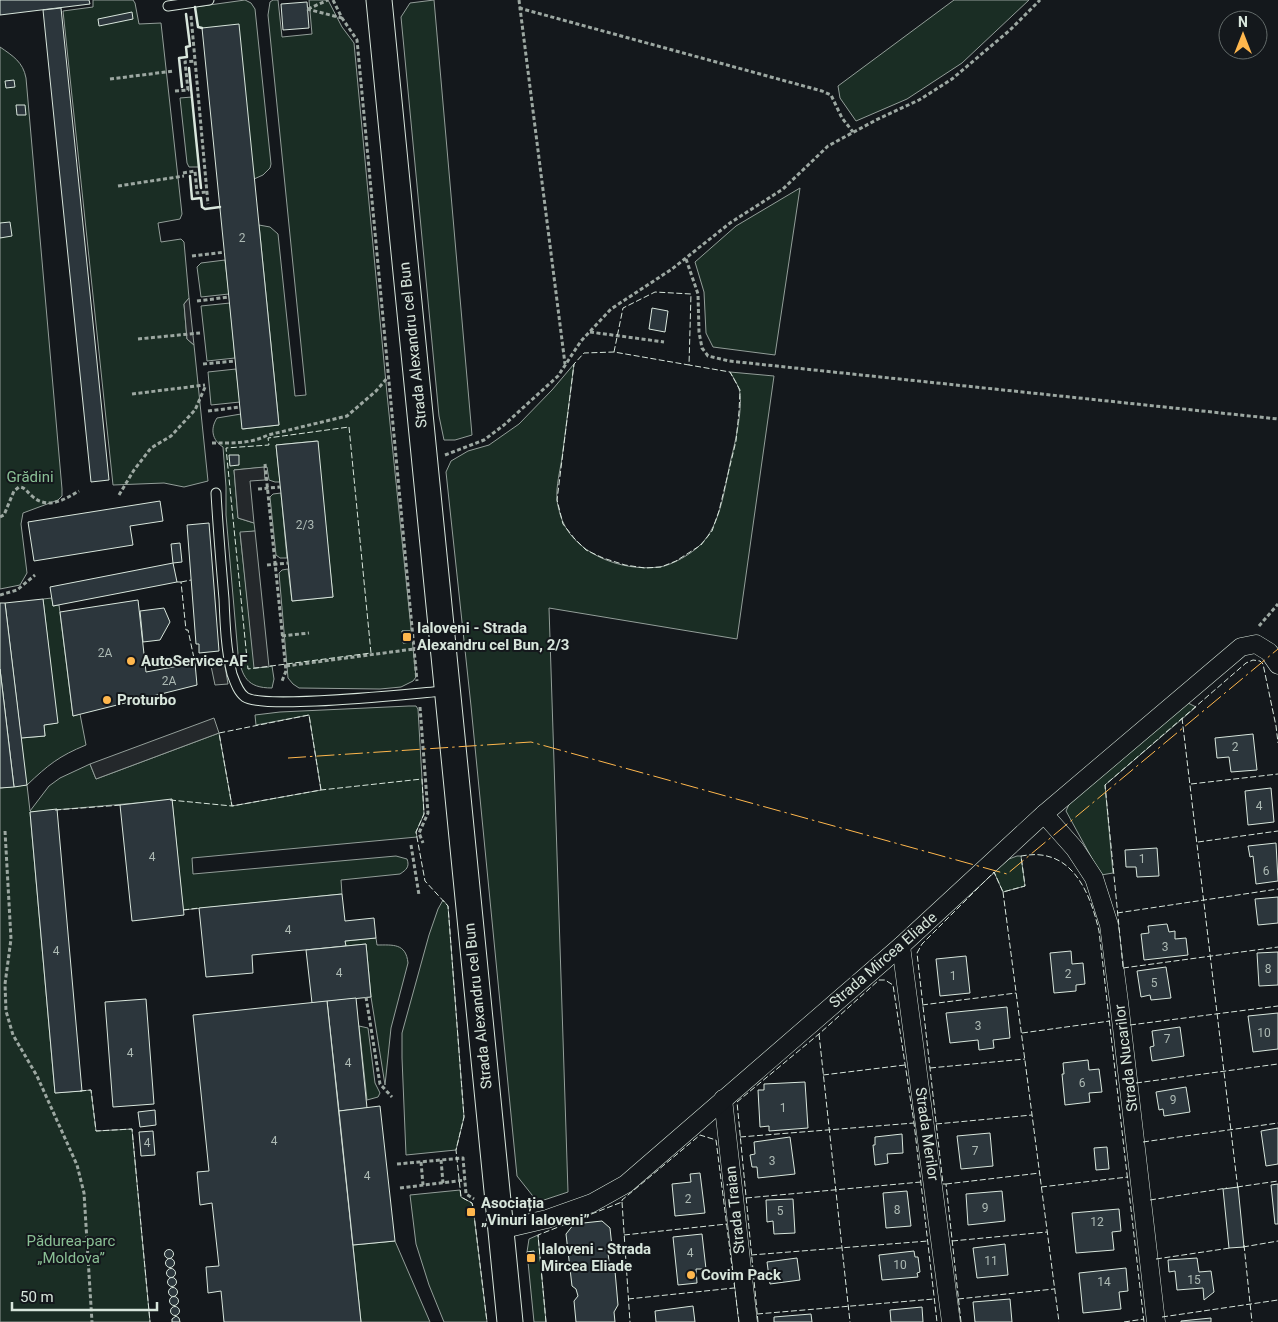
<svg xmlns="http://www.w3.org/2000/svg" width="1278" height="1322" viewBox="0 0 1278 1322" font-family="Roboto,sans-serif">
<rect width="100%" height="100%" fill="#14181c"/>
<!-- green -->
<g fill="#1a2d24" stroke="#939e99">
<path d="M93,0H133L135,3L139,24L161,23L182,214L180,219L158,223L161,242L181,239L184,242L189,298L184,304L187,339L194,345L208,481L184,487L164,483L113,485L63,11L93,7Z"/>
<path d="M245,0L251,3L255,9L271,164L270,168L263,175L254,179L202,28L198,27L195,7Z"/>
<path d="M273,0H278L282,37L312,34L309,0H328L342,27L354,43L387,394L416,677L413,681L401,687L380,689L299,688L293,684L288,678L279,573L282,570L288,569L292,601L333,597L317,441L276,445L280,482H275L269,480L267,467L234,470L238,518L254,523L255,531L240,533L255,668L272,666L274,679L272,688C247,688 242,677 238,654L226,515V487L223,447C212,440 210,429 217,418L241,414L243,429L279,425L259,225L270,227L278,234L295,396L306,395L268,15L270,2Z"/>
<path d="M434,0L472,435L455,440H444L439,416L401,17L410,3Z"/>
<path d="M954,0H1029L962,63L907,99L856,121L840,98L838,86Z"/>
<path d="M0,47C13,56 23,62 26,78L62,489V496L58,500L23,513L21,524L27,573L20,585L0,589Z"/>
<path d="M192,97L199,167H189L187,163L180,98Z"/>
<path d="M800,188L775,355L713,347L706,333L704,292L695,262L736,226Z"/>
<path d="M225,260L229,294L201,297L197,267L201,263Z"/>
<path d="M230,303L235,358L207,361L201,306Z"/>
<path d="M574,364C570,395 566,427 562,458C560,471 556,486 557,499C557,504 559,509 560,514C571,553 621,572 659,567C671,566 693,553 701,544C721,525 725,485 731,459C735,444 744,403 739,389C737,383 733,377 730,372L774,376L737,639L549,608L568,1192L544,1200H536L517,1176L471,706L446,472L451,461L468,451L489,445L519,424L552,390Z"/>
<path d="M236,369L240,402L211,405L208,372Z"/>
<path d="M281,493L287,558H280L276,555L270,497L273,494Z"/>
<path d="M52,598L53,606L59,605L73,716L80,714L86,745C59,756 48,765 27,785L30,811L49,786L60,778L90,764L96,779L219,733L232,806L321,790L309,715L256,725L255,715L280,712L409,706H416L418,709L424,814L416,832L417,837L192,858L193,874L396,856L407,859C410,867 406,870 400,874L341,880L342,894L183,910L172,800L30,812L55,1093L91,1090L96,1131L132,1129L150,1322H0V788L26,785L21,738L45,736L44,725L57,723L43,599Z"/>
<path d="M1184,701L1196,707L1105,785L1113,873L1101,875L1066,811L1071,800Z"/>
<path d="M1017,856H1021L1025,886L1003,892L994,872L1009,859Z"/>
<path d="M443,900L448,906L464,1117L456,1150L406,1155L402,1058V1033L429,935L438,909Z"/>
<path d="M376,938L377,945C393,945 406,943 408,963L391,1028L385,1085L371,997L366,944L346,946L345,941Z"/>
<path d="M359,1026L368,1028L375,1083L380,1093L378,1097L367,1100Z"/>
<path d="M460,1190L461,1197L472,1203L473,1207L468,1208V1215H474L487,1322H444L429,1285L416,1244L410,1195Z"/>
<path d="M538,1235L546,1322H534L527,1252L529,1239Z"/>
<path d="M395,1241L430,1322H361L353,1245Z"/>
</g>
<!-- parking -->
<g fill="#24282b" stroke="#939e99">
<path d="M189,298L194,345L187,339L184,304Z"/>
<path d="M264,467L265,480L250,481L254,523L238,518L234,470Z"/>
<path d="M255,531L269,667L254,668L240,532Z"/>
<path d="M224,660L228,684L215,685L210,661Z"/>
<path d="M214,718L219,733L96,779L90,764Z"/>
</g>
<!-- building -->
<g fill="#2c363c" stroke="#d8e6dc">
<path d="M0,0H89L90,4L0,15Z"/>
<path d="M307,2L309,28L283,30L281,4Z"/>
<path d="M61,8L109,480L91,482L43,10Z"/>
<path d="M132,12L133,19L99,26L98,19Z"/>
<path d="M239,24L279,425L242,429L202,28Z"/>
<path d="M14,80L15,87L6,88L5,81Z"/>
<path d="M16,105H25L26,115H17Z"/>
<path d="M10,222L12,236L0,238V223Z"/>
<path d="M652,308L668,311L665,332L649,329Z"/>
<path d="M318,441L333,597L292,601L276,445Z"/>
<path d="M229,455H239V465L230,466Z"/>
<path d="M160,501L163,521L130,526L133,545L34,561L28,522Z"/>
<path d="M209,523L219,651L199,653V644H196L187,525Z"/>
<path d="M180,543L182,562L173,563L171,544Z"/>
<path d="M173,563L177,582L53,606L50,587Z"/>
<path d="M43,599L58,723L44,725L45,736L21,738L5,603Z"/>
<path d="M138,600L146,672L195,663L197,685L73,716L60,612Z"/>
<path d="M0,603H5L27,785L14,787L0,669Z"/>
<path d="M164,608L170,622L160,640L143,642L140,611Z"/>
<path d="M402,631H410L411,642L403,643Z"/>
<path d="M0,669L14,787L0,788Z"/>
<path d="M1253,734L1257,770L1231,772L1229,757L1217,758L1215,738Z"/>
<path d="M1271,788L1274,822L1248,825L1245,791Z"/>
<path d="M172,799L184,915L132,921L120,805Z"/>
<path d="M57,809L82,1091L55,1093L30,812Z"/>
<path d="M1276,843L1278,881L1256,884L1253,856L1250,857L1248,846Z"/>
<path d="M1157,848L1159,876L1137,877L1136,867H1126L1125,850Z"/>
<path d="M342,894L345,921L374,918L376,938L345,941L346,946L252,955L253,973L206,977L199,908Z"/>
<path d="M1278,897V923L1258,925L1255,899Z"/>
<path d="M1167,924L1169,932L1175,931V939L1186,938L1188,955L1144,960L1141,934L1149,933L1148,926Z"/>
<path d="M366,944L371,997L312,1003L306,950Z"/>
<path d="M1071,951L1072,964L1083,963L1085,984L1076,985V991L1054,993L1050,953Z"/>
<path d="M1278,952V985L1259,986L1257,953Z"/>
<path d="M966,956L970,993L940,996L936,959Z"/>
<path d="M1166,967L1171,998L1151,1000L1150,995L1141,997L1137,971Z"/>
<path d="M356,998L367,1108L339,1111L327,1001Z"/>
<path d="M146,999L154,1104L113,1107L105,1002Z"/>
<path d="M327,1001L361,1322H224L221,1291L208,1293L206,1267L219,1266L212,1203L200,1205L197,1172L209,1171L193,1015Z"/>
<path d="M1007,1007L1010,1038L993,1040L994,1048L979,1050L978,1040L950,1043L946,1013Z"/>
<path d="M1278,1013V1049L1253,1052L1248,1016Z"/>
<path d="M1180,1027L1184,1056L1152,1061L1150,1047L1154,1046L1152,1031Z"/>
<path d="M1088,1060L1089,1070L1099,1069L1102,1092L1089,1093L1090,1102L1065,1105L1062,1074H1064L1063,1063Z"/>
<path d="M805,1082L808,1128L769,1131V1126L760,1127L758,1090H764V1084Z"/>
<path d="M1186,1087L1190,1112L1164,1116L1163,1109L1159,1110L1156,1092Z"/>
<path d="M380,1106L395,1241L353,1245L339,1111Z"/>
<path d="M155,1110L156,1125L140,1127L138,1112Z"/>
<path d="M1278,1128V1164L1266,1166L1261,1131Z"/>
<path d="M153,1131L155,1155L141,1156L139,1132Z"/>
<path d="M990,1133L993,1166L961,1169L957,1136Z"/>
<path d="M902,1134L903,1153L887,1154L888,1163L875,1165L873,1145H875V1137Z"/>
<path d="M790,1137L795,1174L758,1178L757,1167H752L750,1155L755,1154L754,1142Z"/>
<path d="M1107,1147L1109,1169L1096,1170L1094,1148Z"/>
<path d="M700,1173L705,1213L675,1216L672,1184L691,1182L690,1174Z"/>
<path d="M1278,1184V1224H1275L1271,1185Z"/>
<path d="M1238,1187L1244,1247L1229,1248L1223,1189Z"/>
<path d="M907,1191L911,1226L886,1228L883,1193Z"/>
<path d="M1002,1191L1005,1221L968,1225L966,1194Z"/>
<path d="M793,1199L795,1233L774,1234L773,1221L767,1222L766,1200Z"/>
<path d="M473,1207L474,1215L468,1216V1208Z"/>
<path d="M1119,1209L1121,1231L1112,1232L1114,1250L1076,1253L1072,1213Z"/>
<path d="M602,1221L610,1228L612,1247L608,1253L610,1269L615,1271L618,1305L614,1312L615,1322H576L574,1301L578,1296L576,1289L572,1286L566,1234L574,1224Z"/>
<path d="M702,1234L706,1269H696L697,1283L678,1285L673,1237Z"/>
<path d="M1005,1244L1008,1275L977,1278L973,1248Z"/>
<circle cx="169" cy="1254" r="4.5"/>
<path d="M534,1251L535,1262L528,1263L527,1252Z"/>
<path d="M914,1251L915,1257H918L920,1272L917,1273L918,1277L882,1280L879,1255Z"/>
<path d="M797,1258L800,1280L770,1284L767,1262Z"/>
<path d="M1197,1258L1199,1272L1211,1271L1214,1292L1204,1300L1203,1288L1177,1290L1175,1271L1169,1272L1168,1260Z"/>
<circle cx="170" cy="1263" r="4.5"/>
<path d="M1126,1268L1128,1291L1119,1292L1121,1309L1083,1313L1079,1273Z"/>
<circle cx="171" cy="1273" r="4.5"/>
<circle cx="172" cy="1282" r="4.5"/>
<circle cx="173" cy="1292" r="4.5"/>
<circle cx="174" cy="1301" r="4.5"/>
<path d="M1010,1299L1012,1322H975L973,1302Z"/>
<path d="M693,1306L695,1322H656L655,1311Z"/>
<circle cx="175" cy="1311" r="4.5"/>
<path d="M922,1307L923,1322H891L890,1310Z"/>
<path d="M811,1314L812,1322H774V1317Z"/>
<path d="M176,1316L179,1318L180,1322H172V1319Z"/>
<path d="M1211,1318V1322H1181V1321Z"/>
</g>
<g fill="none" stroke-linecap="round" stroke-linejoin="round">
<defs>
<g id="lane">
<path d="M168,6L209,0"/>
<path d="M216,493C218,528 221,564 224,599C225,624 226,650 232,674C235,682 238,692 245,697C264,710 414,693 445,691"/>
</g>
<g id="street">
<path d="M1044,814L1075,849L1094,878L1109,925L1119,1002L1156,1322"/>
<path d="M901,946L951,1322"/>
<path d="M723,1099L748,1322"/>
<path d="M500,1230L547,1219L592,1203L626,1184L901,946L1044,814L1241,647L1256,644L1269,652L1278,665"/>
</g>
<path id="secondary" d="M379,0L510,1322"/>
</defs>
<!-- lane casing -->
<use href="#lane" stroke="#d8e6dc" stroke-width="11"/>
<!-- street casing -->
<use href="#street" stroke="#d8e6dc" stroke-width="19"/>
<!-- secondary casing -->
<use href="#secondary" stroke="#d8e6dc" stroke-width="27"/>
<!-- path -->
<g stroke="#9da8a2" stroke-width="3" stroke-dasharray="4 2.5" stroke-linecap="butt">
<path d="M333,0L342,18L357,40L417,681"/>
<path d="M519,0L565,364"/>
<path d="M519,8L822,91L831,95L842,118L853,132"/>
<path d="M307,9L342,18"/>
<path d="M308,9L328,0"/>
<path d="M191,16L208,204"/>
<path d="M110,79L174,71"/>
<path d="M175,91L188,90L185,62L195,61"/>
<path d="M183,173L195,171L197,193L207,192"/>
<path d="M118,186L184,176"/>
<path d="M192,256L225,252"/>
<path d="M686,259L698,294L699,332L702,348L708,356L729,361L1278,419"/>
<path d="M197,301L229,297"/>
<path d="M590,332L664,342"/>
<path d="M138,339L200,333"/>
<path d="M203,364L235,361"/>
<path d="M132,394L205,385"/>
<path d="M208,411L240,407"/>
<path d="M212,443C232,443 250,444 268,435L347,416L376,391L388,377"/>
<path d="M445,455L484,440L504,425L558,376L581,341L611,309L672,269L730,223L783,189L828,146L876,120L919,100L952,79L1010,30L1040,0"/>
<path d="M265,464L286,671L282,681"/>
<path d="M258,489L280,487"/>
<path d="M119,495L134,470L151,448L171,436L195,410L206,385"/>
<path d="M0,517L4,515L14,491L19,487C25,487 27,492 32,496C47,510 64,500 79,491"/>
<path d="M267,565L288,563"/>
<path d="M0,595L17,590L35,575"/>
<path d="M1259,626L1278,604"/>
<path d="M282,636L309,633"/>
<path d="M286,666L414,649"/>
<path d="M420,707L428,813L419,833L423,843"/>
<path d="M5,831L11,939L5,984L6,1011L13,1035L37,1076L77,1165L84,1193L92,1322"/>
<path d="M411,845L419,895"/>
<path d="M366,997L380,1084L392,1097"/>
<path d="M441,1160L443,1183"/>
<path d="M421,1162L423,1185"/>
<path d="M397,1164L463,1158L466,1194L474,1199"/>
<path d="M400,1188L465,1180"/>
</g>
<!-- lane -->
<use href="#lane" stroke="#14181c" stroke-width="9"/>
<!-- street -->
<use href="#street" stroke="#14181c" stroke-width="18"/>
<!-- secondary -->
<use href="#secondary" stroke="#14181c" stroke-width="25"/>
<!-- fence -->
<g stroke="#d8e6dc" stroke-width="1" stroke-dasharray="6 2.5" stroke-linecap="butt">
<path d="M614,352L623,308L655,292L691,294L689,365L614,352L584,353L574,364L557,500L563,524L574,538L586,550L603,558L625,565L645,568L661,567L676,561L701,545L712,531L719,511L736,441L739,412L740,390L730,372L689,365"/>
<path d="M349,427L371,653L248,669L226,448L269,445L268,438Z"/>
<path d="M177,582H181L186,630H188L195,663"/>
<path d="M181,582L191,580"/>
<path d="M1182,718L1238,1190"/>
<path d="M1191,784L1278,774"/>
<path d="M321,790L309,715L219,733L232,806L321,790L422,779L424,814L416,832L425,881L448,906L464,1117L456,1150L461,1197L472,1203L473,1207H470"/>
<path d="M170,800L232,806"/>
<path d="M55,810L122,805"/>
<path d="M1198,842L1278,831"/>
<path d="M1003,892L1059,1322"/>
<path d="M183,910L199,908"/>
<path d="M1117,913L1278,889"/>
<path d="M1123,967L1105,785L1246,663L1253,660L1260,661L1263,664L1276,726L1278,743"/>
<path d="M1123,968L1278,947"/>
<path d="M922,1005L1016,993"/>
<path d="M1130,1025L1278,1006"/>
<path d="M1022,1033L1110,1021"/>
<path d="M819,1034L850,1322"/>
<path d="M930,1068L1025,1059"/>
<path d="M823,1075L905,1065"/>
<path d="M1136,1083L1278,1064"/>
<path d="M80,1091L91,1090L96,1131L132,1129L150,1322"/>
<path d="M936,1124L1032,1115"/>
<path d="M740,1137L914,1123"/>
<path d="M1143,1142L1278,1123"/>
<path d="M946,1184L1040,1173"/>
<path d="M1041,1187L1128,1177"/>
<path d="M1237,1187L1278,1181"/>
<path d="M746,1198L921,1182"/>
<path d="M1150,1200L1227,1188"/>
<path d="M622,1202L630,1322"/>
<path d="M471,1215H474L487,1322"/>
<path d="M624,1235L727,1224"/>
<path d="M952,1241L1047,1232"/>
<path d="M1244,1245L1252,1322"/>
<path d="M1243,1247L1278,1241"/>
<path d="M751,1255L928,1241"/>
<path d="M1156,1259L1230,1248"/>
<path d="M628,1299L734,1288"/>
<path d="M958,1299L1054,1289"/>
<path d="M757,1314L934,1299"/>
<path d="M1162,1317L1278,1300"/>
<path d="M546,1322L538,1235L622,1202V1200L700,1135L716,1140L739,1322"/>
<path d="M758,1322L737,1102L819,1034L879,980H885L893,985L914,1123L937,1322"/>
<path d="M961,1322L946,1184H943L917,953L922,944L994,872L1003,892L1025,886L1021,856C1028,855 1034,854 1041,855C1078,859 1092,901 1099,931L1144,1322"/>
<path d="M1124,1322L1144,1319"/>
</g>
<!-- wall -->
<g stroke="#d8e6dc" stroke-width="2.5">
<path d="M195,7L198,27L202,28"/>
<path d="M189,68L201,188"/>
<path d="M182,87L179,58L187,57L186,47L190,46L186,14"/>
<path d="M190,176L192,199L201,198L202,207L205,209L220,207"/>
</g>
<!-- power -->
<path stroke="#ffb74d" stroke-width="1" stroke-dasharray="18 4 2.5 4" stroke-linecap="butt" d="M288,758L531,742L1007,874L1278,649"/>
</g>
<!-- markers -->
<g fill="#ffb74d" stroke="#14181c" stroke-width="2">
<rect x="402" y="632" width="10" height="10" rx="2.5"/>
<circle cx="131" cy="661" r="5"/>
<circle cx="107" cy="700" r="5"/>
<rect x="466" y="1207" width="10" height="10" rx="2.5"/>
<rect x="526" y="1253" width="10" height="10" rx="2.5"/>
<circle cx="691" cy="1275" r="5"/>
</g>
<g text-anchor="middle" stroke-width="4" stroke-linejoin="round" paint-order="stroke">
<!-- number labels -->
<g font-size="12" fill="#adbab4">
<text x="242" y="242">2</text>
<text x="305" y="529">2/3</text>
<text x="105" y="657">2A</text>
<text x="169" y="685">2A</text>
<text x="1235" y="751">2</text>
<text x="1259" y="810">4</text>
<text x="152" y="861">4</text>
<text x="1142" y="863">1</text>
<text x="1266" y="875">6</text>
<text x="288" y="934">4</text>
<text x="1165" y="951">3</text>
<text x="56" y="955">4</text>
<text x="1268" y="973">8</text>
<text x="339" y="977">4</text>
<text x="1068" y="978">2</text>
<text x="953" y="980">1</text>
<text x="1154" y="987">5</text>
<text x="978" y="1030">3</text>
<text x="1264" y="1037">10</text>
<text x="1167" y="1043">7</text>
<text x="130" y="1057">4</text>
<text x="348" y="1067">4</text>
<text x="1082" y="1087">6</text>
<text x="1173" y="1104">9</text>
<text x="783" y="1112">1</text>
<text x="274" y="1145">4</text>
<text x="147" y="1147">4</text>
<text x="975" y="1155">7</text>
<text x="772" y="1165">3</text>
<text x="367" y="1180">4</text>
<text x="688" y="1203">2</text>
<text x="985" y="1212">9</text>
<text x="897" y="1214">8</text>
<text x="780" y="1215">5</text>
<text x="1097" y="1226">12</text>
<text x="690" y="1257">4</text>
<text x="991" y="1265">11</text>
<text x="900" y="1269">10</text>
<text x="1194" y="1284">15</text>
<text x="1104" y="1286">14</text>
</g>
<!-- street labels -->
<g font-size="15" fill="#d8e6dc" stroke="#14181c">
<text transform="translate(413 345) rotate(-96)" y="5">Strada Alexandru cel Bun</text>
<text transform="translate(883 960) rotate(-41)" y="5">Strada Mircea Eliade</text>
<text transform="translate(478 1006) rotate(-96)" y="5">Strada Alexandru cel Bun</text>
<text transform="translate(1126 1058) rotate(-97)" y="5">Strada Nucarilor</text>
<text transform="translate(927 1134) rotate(82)" y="5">Strada Merilor</text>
<text transform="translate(735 1210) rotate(-96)" y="5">Strada Traian</text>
</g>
<!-- park labels -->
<g font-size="15" fill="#8ac095" stroke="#14181c">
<text x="30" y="482">Grădini</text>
<text x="71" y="1246">Pădurea-parc<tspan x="71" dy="17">„Moldova”</tspan></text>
</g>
<!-- poi labels -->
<g font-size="15" font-weight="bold" fill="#d8e6dc" stroke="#14181c" text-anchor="start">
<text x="417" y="633">Ialoveni - Strada<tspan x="417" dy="17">Alexandru cel Bun, 2/3</tspan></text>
<text x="141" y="666">AutoService-AF</text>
<text x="117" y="705">Proturbo</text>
<text x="481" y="1208">Asociația<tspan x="481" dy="17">„Vinuri Ialoveni”</tspan></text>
<text x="541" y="1254">Ialoveni - Strada<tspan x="541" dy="17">Mircea Eliade</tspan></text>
<text x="701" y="1280">Covim Pack</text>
</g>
</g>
<!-- north arrow -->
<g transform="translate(1243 35)"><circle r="24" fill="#14181c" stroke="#626a69"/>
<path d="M0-4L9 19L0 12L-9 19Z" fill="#ffb74d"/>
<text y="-8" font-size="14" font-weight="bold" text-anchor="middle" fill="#d8e6dc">N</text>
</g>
<!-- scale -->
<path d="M12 1302v8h145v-8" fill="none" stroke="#d8e6dc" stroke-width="2.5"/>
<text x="20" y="1302" font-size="15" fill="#d8e6dc" stroke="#14181c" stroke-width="4" paint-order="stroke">50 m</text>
</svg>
